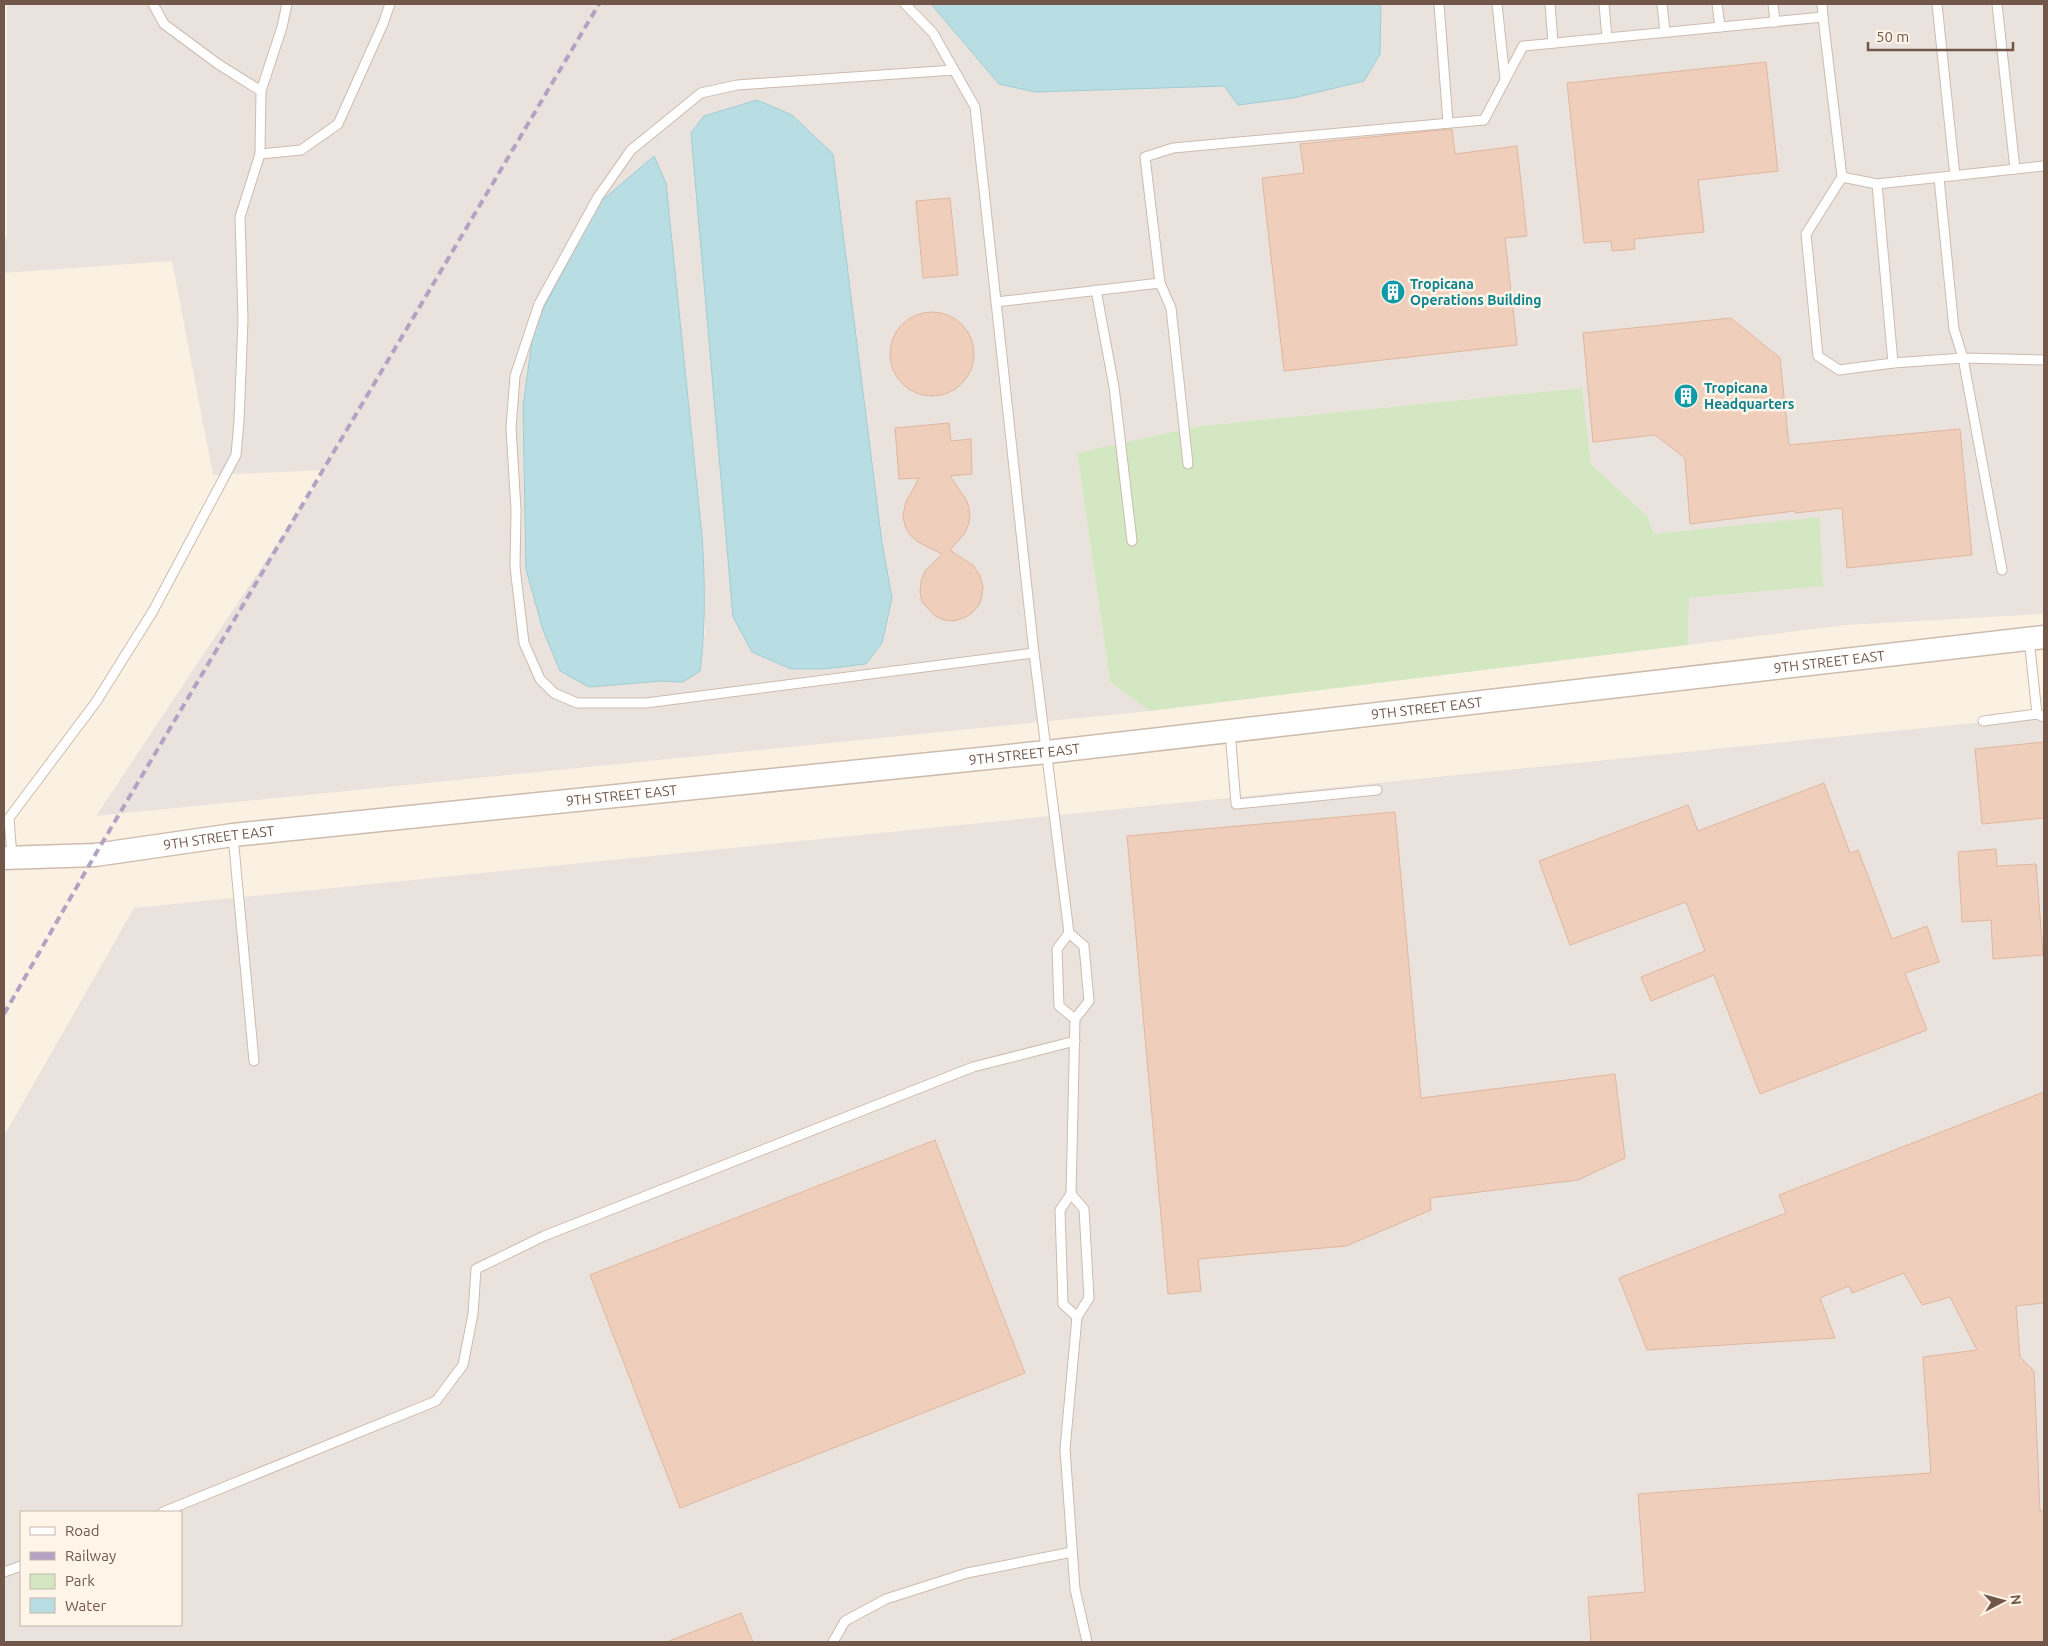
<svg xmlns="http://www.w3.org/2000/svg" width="2048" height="1646" viewBox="0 0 2048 1646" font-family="Ubuntu,sans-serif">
<rect width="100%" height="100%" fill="#fbf1e3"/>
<!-- industrial -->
<g fill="#eae3dd" fill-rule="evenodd">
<path d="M7,4H931L999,84L1035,92L1224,86L1239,105L1293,98L1364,81L1380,54L1381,4H2044V614L1846,625L1688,645L1689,598L1823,586L1819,518L1654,534L1647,516L1591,464L1582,388L1300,416L1200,426L1077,454L1110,682L1150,711L96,816L326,470L213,475L172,261L4,273V244L7,235ZM654,156L666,183L702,536L705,589V635L683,682L661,681L589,687ZM882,543L892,598L866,664L824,669H791Z"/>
<path d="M2044,716V1642H4V1136L134,908ZM21,1512H181V1625H21Z"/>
</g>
<!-- green -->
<path fill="#d2e7c2" d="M1582,388L1591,464L1647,516L1654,534L1820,517L1823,586L1689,598L1688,645L1150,711L1110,682L1077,453L1200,426Z"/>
<!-- water -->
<g fill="#b8dee3" stroke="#9fcdd4">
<path d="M931,4H1381L1380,54L1364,81L1293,98L1238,105L1224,86L1035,92L999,84Z"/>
<path d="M757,100L792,115L833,154L882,543L892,598L882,643L866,664L824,669H791L752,652L733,617L691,133L704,116Z"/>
<path d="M654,156L666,183L702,536C705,581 706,625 700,671L683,682L661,681L589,687L560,671L543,630L526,569L523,406L534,327L599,203Z"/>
</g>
<!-- building -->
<g fill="#efcfbc" stroke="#e0b69d">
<path d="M1766,62L1778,171L1698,180L1704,232L1634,239L1635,249L1612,251L1611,241L1584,243L1567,83Z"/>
<path d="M1452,129L1455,154L1517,146L1527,236L1505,238L1517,345L1284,371L1262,178L1304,173L1300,144Z"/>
<path d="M950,198L958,275L923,278L916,201Z"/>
<circle cx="932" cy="354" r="42"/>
<path d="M1731,318L1780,358L1789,445L1960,429L1972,555L1847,568L1842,508L1795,513V511L1690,524L1685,458L1655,435L1593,442L1583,333Z"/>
<path d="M949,423L951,441L971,439L972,474L950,476L967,501L970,513L969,523L965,533L950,550L974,566L980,576L983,586L982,596L979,605L972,613L964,618L954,621L944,620L935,616L922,602L920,592L921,581L925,571L942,554L918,542L910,535L905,526L903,516L905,504L919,478L899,479L895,428Z"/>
<path d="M2044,742V818L1982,824L1975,749Z"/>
<path d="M1824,783L1850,853L1858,850L1892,939L1927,926L1939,962L1905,973L1927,1030L1760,1094L1714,975L1651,1001L1641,977L1705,951L1686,902L1570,945L1539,861L1688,805L1698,831Z"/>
<path d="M1395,812L1421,1098L1615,1074L1625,1158L1578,1180L1430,1198L1431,1210L1346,1246L1198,1259L1201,1291L1168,1294L1127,836Z"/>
<path d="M1996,849L1997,866L2036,864L2043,955L1993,959L1991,920L1962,922L1958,852Z"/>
<path d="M2044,1092V1303L2016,1306L2020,1357L2034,1371L2040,1511H2044V1642H1591L1588,1597L1645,1592L1638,1494L1931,1473L1923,1357L1977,1350L1950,1297L1922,1305L1904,1273L1852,1293L1849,1286L1820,1298L1835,1338L1647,1350L1619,1278L1786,1213L1779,1195Z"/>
<path d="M935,1140L1025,1373L680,1508L590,1275Z"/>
<path d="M741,1613L753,1642H669V1641Z"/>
</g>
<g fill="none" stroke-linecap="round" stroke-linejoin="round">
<defs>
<g id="service">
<path d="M153,4L164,24L218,64L261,91"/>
<path d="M905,4L933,33L975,107L1034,653L1069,933"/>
<path d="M1439,4L1448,123"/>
<path d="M1497,4L1505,79"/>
<path d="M1550,4L1553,43"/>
<path d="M1604,4L1607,38"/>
<path d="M1662,4L1665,32"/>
<path d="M1717,4L1720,27"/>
<path d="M1773,4L1775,22"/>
<path d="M1822,4L1823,17"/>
<path d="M1937,4L1955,176"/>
<path d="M1997,4L2015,169"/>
<path d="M954,70L737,85L701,93L631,150L598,197L539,304L515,376L511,428L516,510L515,567L524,643L540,679L554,693L577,703H646L1034,653"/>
<path d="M260,154L301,150L338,124L383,24L390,4"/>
<path d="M1842,177L1877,184L2044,166"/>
<path d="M1939,178L1954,329L1963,358L2044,360"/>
<path d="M1877,184L1893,363L1963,358L2002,570"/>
<path d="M1160,283L1171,308L1188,464"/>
<path d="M1096,290L1114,387L1132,541"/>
<path d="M996,302L1160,283L1145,157L1173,148L1484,120L1523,46L1823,17L1842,177L1806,234L1818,356L1839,370L1893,363"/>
<path d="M2029,639L2037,714"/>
<path d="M1983,721L2037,714L2044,717"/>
<path d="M1230,731L1236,804L1377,790"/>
<path d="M233,836L254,1061"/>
<path d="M12,857L9,818L96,702L153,611L236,455L239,421L243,320L240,217L260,154L261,91L282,27L287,4"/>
<path d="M1071,1194L1075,1019L1089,1001L1084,946L1069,933L1057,949L1059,1006L1075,1019"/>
<path d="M1077,1317L1063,1304L1060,1210L1071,1194L1084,1209L1089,1298L1077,1317L1065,1449L1075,1589L1087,1642"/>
<path d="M163,1512L436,1401L463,1365L473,1314L476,1269L544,1236L973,1067L1075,1041"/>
<path d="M4,1572L21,1566"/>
<path d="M833,1642L845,1621L886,1599L967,1573L1072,1552"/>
</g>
<g id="tertiary">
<path id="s1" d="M4,858L95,855L233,835L1047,752L2044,637"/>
</g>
</defs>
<!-- service casing -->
<use href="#service" stroke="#cdbbad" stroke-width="11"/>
<!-- tertiary casing -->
<use href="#tertiary" stroke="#cdbbad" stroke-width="25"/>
<!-- service -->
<use href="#service" stroke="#fff" stroke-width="9"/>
<!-- tertiary -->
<use href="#tertiary" stroke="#fff" stroke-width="22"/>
<!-- rail -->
<path stroke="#b3a2c3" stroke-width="4" stroke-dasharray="8 5" stroke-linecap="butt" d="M4,1014L95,855L599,4"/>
</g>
<!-- icons -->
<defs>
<symbol id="building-disc" viewBox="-11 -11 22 22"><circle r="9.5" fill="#0f9aa8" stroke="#fef5e8"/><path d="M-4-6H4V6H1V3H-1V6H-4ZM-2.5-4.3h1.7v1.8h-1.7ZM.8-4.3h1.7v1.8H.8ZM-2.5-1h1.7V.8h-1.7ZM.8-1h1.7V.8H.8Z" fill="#fff"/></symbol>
</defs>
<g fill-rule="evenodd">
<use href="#building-disc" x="1379" y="278" width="28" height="28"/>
<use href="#building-disc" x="1672" y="382" width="28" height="28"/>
</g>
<g text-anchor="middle" stroke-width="5" stroke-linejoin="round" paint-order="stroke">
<!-- culture labels -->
<g font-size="14" font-weight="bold" fill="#0d838f" stroke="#fef5e8" text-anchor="start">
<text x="1410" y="289">Tropicana<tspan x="1410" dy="16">Operations Building</tspan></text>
<text x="1704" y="393">Tropicana<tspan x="1704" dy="16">Headquarters</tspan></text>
</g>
<!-- street labels -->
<g font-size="14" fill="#71574a" stroke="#fef5e8">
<text dy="5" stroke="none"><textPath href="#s1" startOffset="1836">9TH STREET EAST</textPath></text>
<text dy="5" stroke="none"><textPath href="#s1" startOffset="1431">9TH STREET EAST</textPath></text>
<text dy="5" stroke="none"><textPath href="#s1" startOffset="1026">9TH STREET EAST</textPath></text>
<text dy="5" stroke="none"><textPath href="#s1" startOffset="621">9TH STREET EAST</textPath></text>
<text dy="5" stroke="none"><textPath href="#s1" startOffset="216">9TH STREET EAST</textPath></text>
</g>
</g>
<!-- border -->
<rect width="2048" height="1646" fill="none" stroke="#71574a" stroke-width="10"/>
<!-- legend -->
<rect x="20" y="1511" width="162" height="115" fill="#fef5e8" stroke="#c6b6a9"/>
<rect x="30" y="1527" width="25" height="8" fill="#ffffff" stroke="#c6b6a9"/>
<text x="65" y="1536" font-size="15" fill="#71574a">Road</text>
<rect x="30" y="1552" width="25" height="8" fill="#b3a2c3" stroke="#c6b6a9"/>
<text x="65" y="1561" font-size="15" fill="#71574a">Railway</text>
<rect x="30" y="1574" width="25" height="15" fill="#d2e7c2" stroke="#c6b6a9"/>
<text x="65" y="1586" font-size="15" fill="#71574a">Park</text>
<rect x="30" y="1598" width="25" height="15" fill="#b8dee3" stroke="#c6b6a9"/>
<text x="65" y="1611" font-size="15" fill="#71574a">Water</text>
<!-- north arrow -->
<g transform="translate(2003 1601) rotate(84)" stroke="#fef5e8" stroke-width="4" paint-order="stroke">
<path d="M0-4L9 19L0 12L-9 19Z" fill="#71574a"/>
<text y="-8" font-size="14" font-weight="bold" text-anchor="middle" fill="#71574a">N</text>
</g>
<!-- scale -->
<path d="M1868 42v8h145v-8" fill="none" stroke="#71574a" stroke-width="2.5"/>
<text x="1876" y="42" font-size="15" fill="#71574a" stroke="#fef5e8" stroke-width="4" paint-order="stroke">50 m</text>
</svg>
